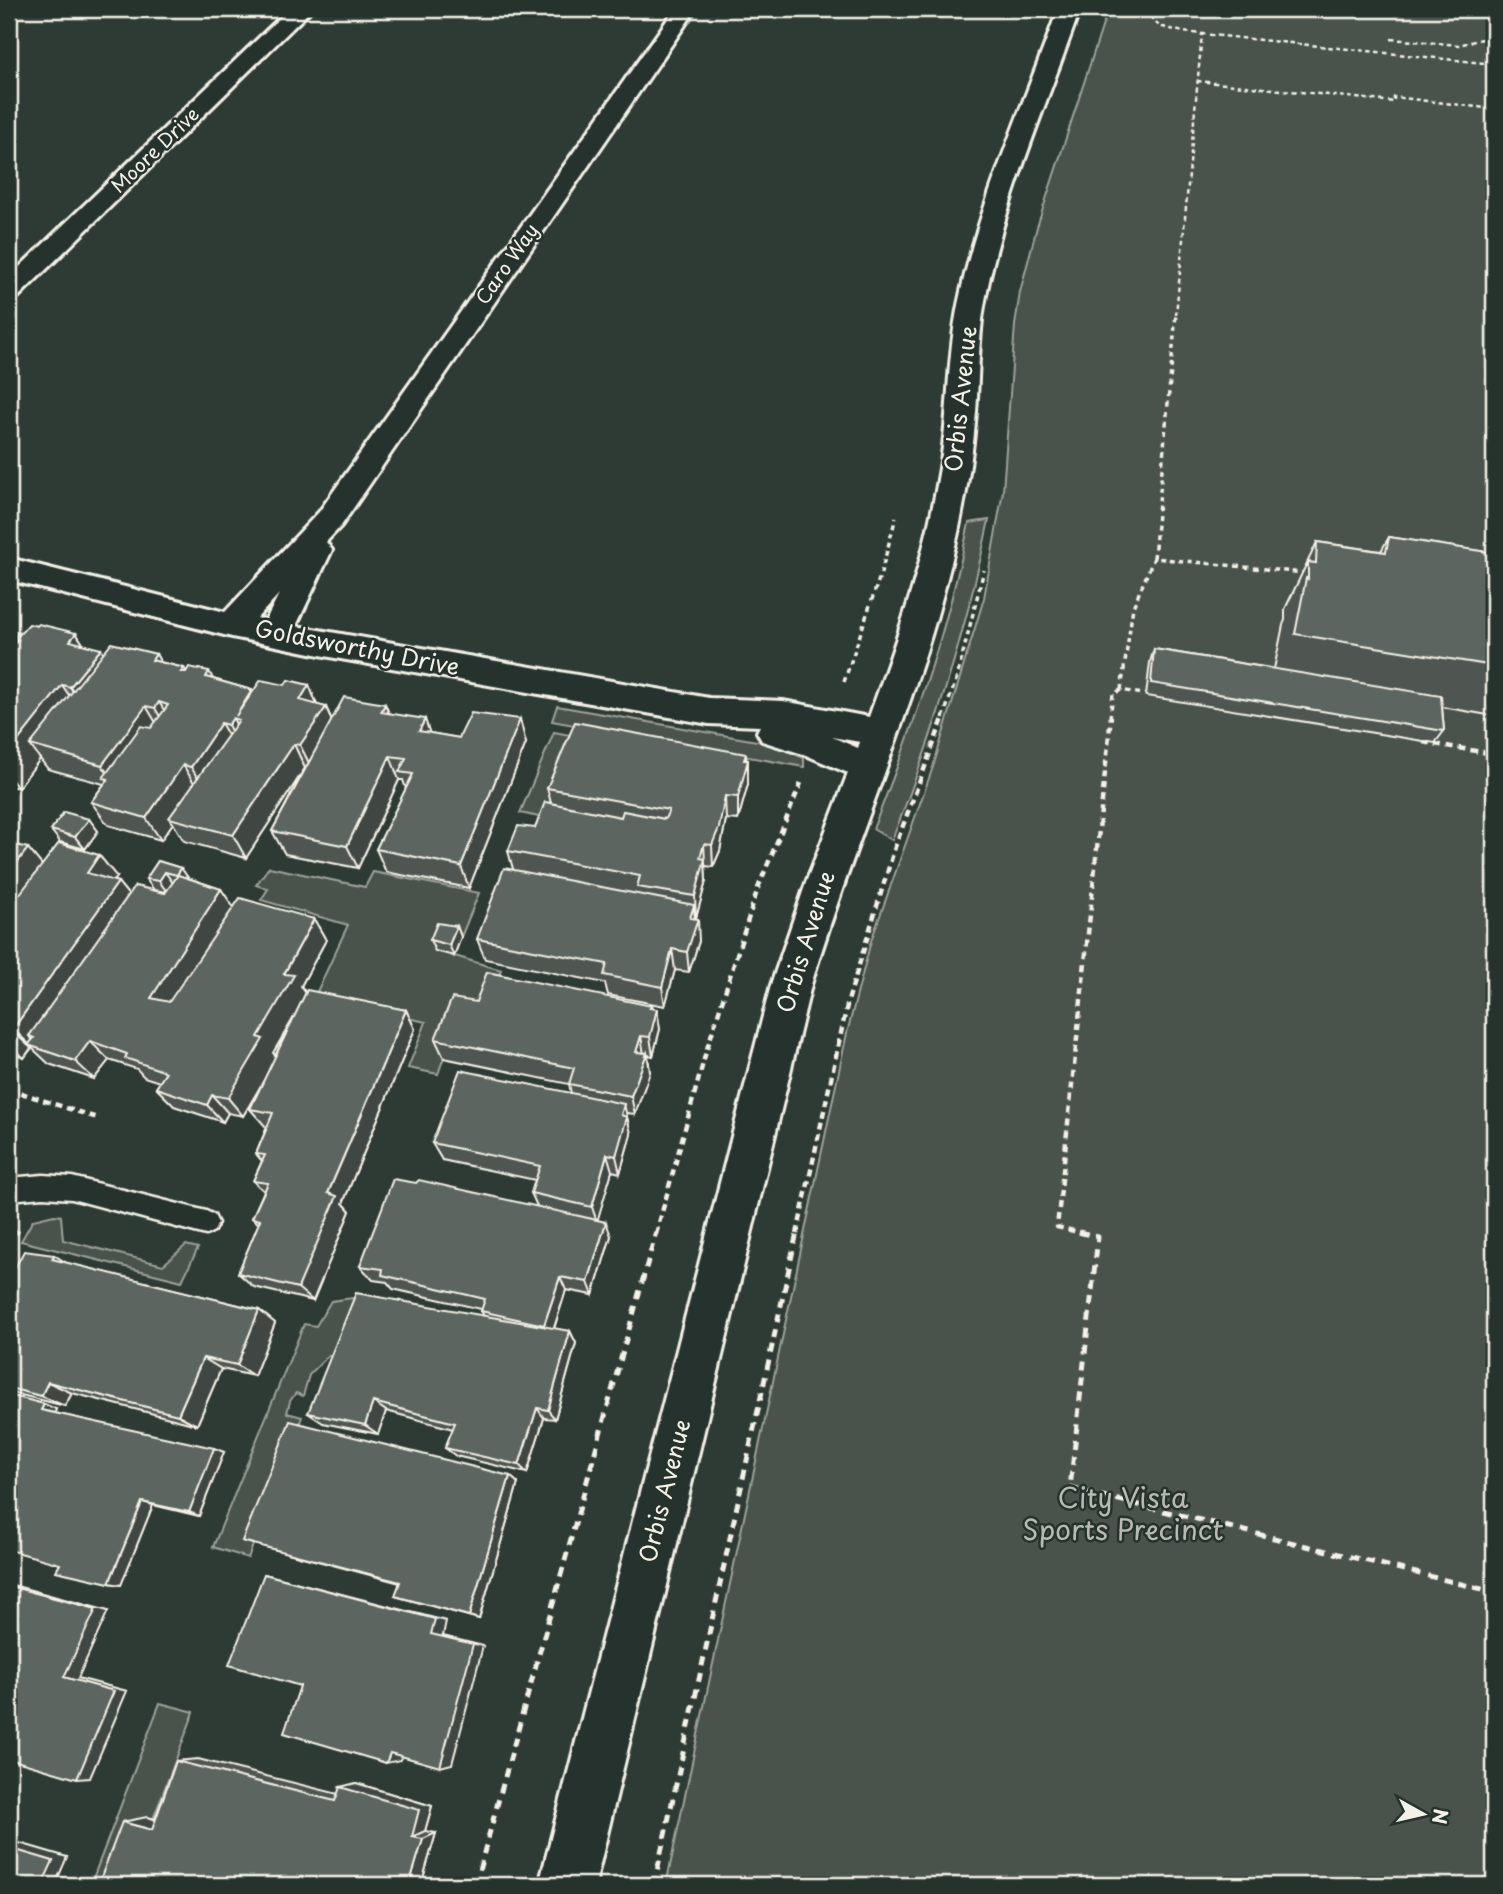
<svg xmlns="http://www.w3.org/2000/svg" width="1503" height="1894" viewBox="0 0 1503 1894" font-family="'Playpen Sans',sans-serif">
<rect width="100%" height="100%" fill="#2e3b34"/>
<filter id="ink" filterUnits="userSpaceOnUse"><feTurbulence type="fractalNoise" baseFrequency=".0143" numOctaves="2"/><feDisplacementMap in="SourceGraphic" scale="14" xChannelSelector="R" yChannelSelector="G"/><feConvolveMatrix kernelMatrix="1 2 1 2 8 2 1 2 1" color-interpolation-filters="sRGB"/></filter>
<g filter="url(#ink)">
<!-- green -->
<g fill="#48524c" stroke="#9ea29a" stroke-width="2">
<path d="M1108,9H1494V1885H666L847,1033L871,941L933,767L984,598L1003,491L1015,325L1020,292L1037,227Z"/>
<path d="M989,520C966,630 934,735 892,840L873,829C913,729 948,629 969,523Z"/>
<path d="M557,706L768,743L804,758V767L552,721Z"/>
<path d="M554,732L575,736L544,818L520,813Z"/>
<path d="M269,867L365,887L373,872L479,893L461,937L435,950L501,970L481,1017L459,1014L438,1074L408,1068L426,1022L314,998L348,925L261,900L268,889L256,885Z"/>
<path d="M54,1215L61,1216L63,1240L163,1265L186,1245L198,1248L182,1281L21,1241L33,1220Z"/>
<path d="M353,1298L370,1301L349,1357L329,1355L309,1375L303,1396L296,1393L290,1401L287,1413L302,1417L248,1558L213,1547L304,1324L316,1326L331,1301Z"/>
<path d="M160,1703L194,1712L153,1819L121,1885H103L92,1881Z"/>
</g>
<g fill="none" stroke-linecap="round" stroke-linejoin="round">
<defs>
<path id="lane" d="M43,1175L72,1177L206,1211L214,1215L218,1223L214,1231L206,1235L72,1199L43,1197L9,1200V1178Z"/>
<g id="street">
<path d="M289,9H312L18,297L9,299V277Z"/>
<path d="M675,9H696L341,526L326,542L332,550L296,626L709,698L783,701L869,717C899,636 926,554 940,468C949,414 947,358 958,305C979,203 1023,107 1058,9H1080C1046,107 1002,204 984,306C978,341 979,377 976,412C972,463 963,514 951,563C916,707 853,843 811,985L595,1885H539L771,985L807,880L848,773L806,755L762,741L757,732L760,726L709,724L335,658L232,637L9,580V558L225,612L319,512ZM279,594L266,620L257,618ZM832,737L860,742L858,748Z"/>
</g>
</defs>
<!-- lane casing -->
<use href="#lane" stroke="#f4f1e8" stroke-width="5"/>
<!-- street casing -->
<use href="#street" stroke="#f4f1e8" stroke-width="6"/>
<!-- path-far3 -->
<g stroke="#f4f1e8" stroke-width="2.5" stroke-dasharray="4.5 3.5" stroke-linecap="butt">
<path d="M1151,9L1149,15L1159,26L1183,32L1494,64"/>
<path d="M1391,39L1459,45L1494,36"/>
<path d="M1197,81L1394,102V97L1494,109"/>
<path d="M1176,315L1202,34"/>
</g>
<!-- path-far2 -->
<g stroke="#f4f1e8" stroke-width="3.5" stroke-dasharray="5 4.5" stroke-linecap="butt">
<path d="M1154,558L1176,314"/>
<path d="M844,682L881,573L896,517"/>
<path d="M1121,690L1133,607L1154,558L1305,573"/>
<path d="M943,718L957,677L984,570"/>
<path d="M1110,718L1113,694L1121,690L1153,696"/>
</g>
<!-- path-far1 -->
<g stroke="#f4f1e8" stroke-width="4.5" stroke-dasharray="7 5" stroke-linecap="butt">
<path d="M1423,742L1494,754"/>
<path d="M9,1089L97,1118"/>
<path d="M16,1234L18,1230"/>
<path d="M656,1234L706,1052L758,888L801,783"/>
<path d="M797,1234L848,1001L895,847L944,716"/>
<path d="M1086,1234L1057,1227L1111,716"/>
</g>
<!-- path -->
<g stroke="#f4f1e8" stroke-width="5" stroke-dasharray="9 7" stroke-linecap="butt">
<path d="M1079,1232L1098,1237L1070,1488L1494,1592"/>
<path d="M9,1248L17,1232"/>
<path d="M475,1885L656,1232"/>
<path d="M654,1885L797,1232"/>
</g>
<!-- lane -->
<use href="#lane" fill="#26332d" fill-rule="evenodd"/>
<!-- street -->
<use href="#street" fill="#26332d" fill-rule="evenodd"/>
</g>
<!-- wall -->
<g fill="#4f5751" stroke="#f4f1e8" stroke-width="2" fill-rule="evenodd">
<path d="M1389,537L1494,553V716L1442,707L1444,731L1435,743L1146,696L1150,662L1154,649L1274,669L1283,625L1285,620V609L1317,542L1381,551Z"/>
<path d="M9,629L19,634L76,633L83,644L103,653L156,654L160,662L184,668L186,671H209L213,679L252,690L253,692L285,685H309L317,705L326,707L332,720L385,704L389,713L430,733L459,738L526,743L469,888L386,872L376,849L406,789L403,780H399L358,868L285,854L272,831L305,768L246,858L184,841L173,823L161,840L108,825L91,802L104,784L48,769L40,759L18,788L9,786Z"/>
<path d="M746,754L748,784L738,820L726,819L720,851L713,867L705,866L706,881L696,918H695L699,941L689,972L675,970L665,1006L608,995L605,983L485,959L477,939L513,869L508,851L535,828L551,803L547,788Z"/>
<path d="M89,819L98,831L85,849L60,842L51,830Z"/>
<path d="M9,843L42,865L117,877L114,880L129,895L165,893L166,892L154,890L146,879L158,861L181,868L188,878L221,889L233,907L314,919L326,940L301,986L306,993L406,1010L415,1029L343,1203L350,1211L313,1301L254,1287L238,1273L259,1224L252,1218L264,1191L253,1181L262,1161L256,1154L267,1127L265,1126L250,1109L262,1085L243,1116L228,1113L223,1122L174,1106L156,1088L160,1082L144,1077L137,1069L109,1060L94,1079L49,1064L32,1048L24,1058L9,1052ZM291,1024L275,1056L273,1053Z"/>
<path d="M457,926L461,937L454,956L435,951L430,940Z"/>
<path d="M476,1002L652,1009L660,1029L653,1056L648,1055L650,1072L635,1114L626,1113L631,1134L620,1173L612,1171L597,1220L611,1236L593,1295L566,1290L554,1329L570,1331L576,1343L555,1419L544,1418L527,1473L456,1456L445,1448L453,1429L386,1411L378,1434L323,1423L308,1413L484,1316L481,1311V1309L393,1289L387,1282L373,1280L360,1266L537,1206L531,1193L535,1180L442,1160L432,1143L571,1093L569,1084L444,1058L435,1039Z"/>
<path d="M54,1255L66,1263L259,1310L275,1323L254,1376L221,1369L197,1425L72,1393L65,1406L9,1392V1279Z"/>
<path d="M9,1395L56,1409L54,1413L224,1452L199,1516L153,1505L121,1585L109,1583L60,1564Z"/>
<path d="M510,1476L518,1483L479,1619L395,1596L400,1583L242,1541Z"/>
<path d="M198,1759L338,1794L356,1783L432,1806L425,1831L436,1833L421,1885H98L147,1817L155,1819L176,1761Z"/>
</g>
<!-- shaded-wall -->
<g fill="#404742" stroke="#f4f1e8" stroke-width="2">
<path d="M18,632L35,657L18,640L15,639L31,662L9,688V643Z"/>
<path d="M76,633L92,658L70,641Z"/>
<path d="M101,649L116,674L87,712L70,687Z"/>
<path d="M156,654L170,679L152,660Z"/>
<path d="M62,685L79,710L30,745L40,759L18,788L9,777V752Z"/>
<path d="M309,685L319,710L300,700Z"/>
<path d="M159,702L174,726L169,732L155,708Z"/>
<path d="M385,704L394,728L381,712Z"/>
<path d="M146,706L161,731L118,788L102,765Z"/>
<path d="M326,707L336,732L312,769L300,745Z"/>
<path d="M233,718L245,743L241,749L228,725Z"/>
<path d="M425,719L433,743L419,731Z"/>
<path d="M520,719L526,743L469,888L461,866Z"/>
<path d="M221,723L235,747L205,790L191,767Z"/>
<path d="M294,744L305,768L246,858L233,835Z"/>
<path d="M746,754V769L748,760V784L738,820V797L744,760Z"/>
<path d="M390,756L399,780L358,868L347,846Z"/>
<path d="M183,765L197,788L169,818L173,823L161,840L146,818Z"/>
<path d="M725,796L726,819L720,851L713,867L712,845Z"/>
<path d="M89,819L98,831L85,849L75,837Z"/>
<path d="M704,844L706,881L696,918L695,896L700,858Z"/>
<path d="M28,848L47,871L9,922V873Z"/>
<path d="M99,855L117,877L104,895L87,873Z"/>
<path d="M181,868L189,879L177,875Z"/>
<path d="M165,872L173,883L167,892L159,881Z"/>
<path d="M118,882L135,903L29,1036L37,1044L31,1046L13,1029Z"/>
<path d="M221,889L236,911L168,1018L151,998Z"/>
<path d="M694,905L695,927L698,919L699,941L689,972L687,952L690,918Z"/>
<path d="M314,919L326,940L301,986L307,995L273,1053L277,1058L243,1116L228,1098L258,1037L284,974Z"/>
<path d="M457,926L461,937L454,956L449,945Z"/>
<path d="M672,949L675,970L665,1006L662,987Z"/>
<path d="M652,1006L654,1021L657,1009L660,1029L653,1056L650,1037V1008Z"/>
<path d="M406,1010L415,1029L343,1203L350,1211L313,1301L298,1288L328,1193Z"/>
<path d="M10,1029L31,1048L24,1058L9,1044Z"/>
<path d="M641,1036L644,1055L636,1052Z"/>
<path d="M90,1041L109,1060L94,1079L75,1061Z"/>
<path d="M647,1053L650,1072L635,1114L631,1096Z"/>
<path d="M212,1095L228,1113L223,1122L207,1105Z"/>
<path d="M624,1104L631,1134L620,1173L616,1156L621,1115Z"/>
<path d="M607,1154L612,1171L597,1222L592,1207Z"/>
<path d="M606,1222L611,1236L593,1295L588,1282Z"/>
<path d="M54,1255L76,1269L52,1259Z"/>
<path d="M560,1277L566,1290L551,1337L544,1325Z"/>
<path d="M259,1310L275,1323L254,1376L237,1365Z"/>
<path d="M570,1331L576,1343L555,1419L548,1410Z"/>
<path d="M203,1358L221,1369L197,1425L178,1415Z"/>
<path d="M48,1382L72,1393L65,1406L41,1396Z"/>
<path d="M373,1402L386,1411L378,1434L365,1425Z"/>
<path d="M44,1404L56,1409L54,1415L41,1410Z"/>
<path d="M537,1408L544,1418L527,1473L519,1465Z"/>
<path d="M214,1448L224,1452L199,1516L189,1512Z"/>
<path d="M510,1476L518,1483L479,1619L469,1616Z"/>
<path d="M142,1502L153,1505L121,1585L109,1583Z"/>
<path d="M264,1574L446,1621L443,1636L483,1646L452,1764L440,1767L431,1634Z"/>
<path d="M9,1584L108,1611L78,1678L127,1691L90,1778L77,1779Z"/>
<path d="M404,1751L400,1760L386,1763L390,1753Z"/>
<path d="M356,1783L432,1806L425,1831L412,1837L340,1787Z"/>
<path d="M147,1817L175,1825L152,1830L122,1822Z"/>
<path d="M436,1833L421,1885H409L423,1839Z"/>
<path d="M9,1840L67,1857L55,1885H42L9,1848Z"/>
</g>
<!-- building -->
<g fill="#5c655e" stroke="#f4f1e8" stroke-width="2">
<path d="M1389,537L1494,553V666L1295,634L1306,578L1308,579V562L1316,563L1317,542L1386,552Z"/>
<path d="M29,624L37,626L39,624L76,633L70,641L101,649L70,687L62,685L9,752V650L18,640L15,639Z"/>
<path d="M9,630L18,632L9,643Z"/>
<path d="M111,643L156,654L152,660L184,668L181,672H186L189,667L209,671L206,677L252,690L236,716L261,680L285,685L288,680L309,685L300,700L326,707L300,745L294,744L233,835L169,818L239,720L233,718L228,725L221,723L191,767L183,765L146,818L91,802L108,779L103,778L141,726L151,728L168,705L159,702L155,708L146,706L102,765L30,745Z"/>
<path d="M1154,649L1441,696L1444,731L1151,683Z"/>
<path d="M344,697L385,704L381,712L425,719L419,731L459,738L471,713L520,719L461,866L376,849L413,774L399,772L406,758L390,756L347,846L272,831Z"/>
<path d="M575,722L746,754L744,760H748L738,797L725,796L719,828L712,845L704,844L700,858L705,859L695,896L637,887L640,876L508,851L518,826L535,828L545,802L621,817L623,811L665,819L669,810L547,788Z"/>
<path d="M64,812L89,819L75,837L51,830Z"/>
<path d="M9,843L28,848L9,873Z"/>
<path d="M59,843L99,855L87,873L118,882L13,1029H10L9,1030V908Z"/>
<path d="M158,861L181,868L177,875L165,872L159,881L146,879Z"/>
<path d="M504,868L694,905L690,918L698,919L687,952L672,949L662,987L604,975L607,964L477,939Z"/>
<path d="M178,875L221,889L151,998L169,1002L240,898L314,919L284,974L294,975L258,1037L263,1039L228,1098L212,1095L207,1105L156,1088L166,1072L125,1058L127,1054L90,1041L75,1061L28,1045L34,1038L29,1036L135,886L165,893Z"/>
<path d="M437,923L457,926L449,945L430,940Z"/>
<path d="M487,972L652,1006L650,1008L657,1009L650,1037L641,1036L636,1052L647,1053L631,1096L569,1084L574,1068L435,1039L452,998L476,1002Z"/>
<path d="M307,990L406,1010L328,1193L337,1196L298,1288L238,1273L260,1220L252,1218L268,1183L253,1181L265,1155L256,1154L273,1113L250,1109Z"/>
<path d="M460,1070L624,1104L621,1115L627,1117L616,1156L607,1154L592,1207L531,1193L540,1166L432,1143Z"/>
<path d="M393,1179L416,1183L419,1180L606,1222L588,1282L560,1277L544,1325L481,1311L485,1299L382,1275L383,1269L360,1266Z"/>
<path d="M24,1251L54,1255L52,1259L259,1310L237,1365L203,1358L178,1415L48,1382L41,1396L9,1388V1279Z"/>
<path d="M356,1293L570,1331L548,1410L537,1408L519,1465L445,1448L455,1423L373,1402L365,1425L308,1413Z"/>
<path d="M9,1395L44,1404L41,1410L214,1448L189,1512L142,1502L109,1583L56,1571L60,1564L9,1550Z"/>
<path d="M290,1421L510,1476L469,1616L395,1596L400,1582L242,1541Z"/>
<path d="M264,1574L435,1619L431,1634L473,1644L440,1767L390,1753L386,1763L284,1733L300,1686L229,1665Z"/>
<path d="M9,1586L96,1609L64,1677L114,1691L77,1779L9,1759Z"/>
<path d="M176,1761L335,1801L340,1787L419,1810L412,1837L423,1839L409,1885H98L122,1822L152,1830Z"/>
<path d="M9,1848L53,1861L42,1885H9Z"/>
</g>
</g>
<g text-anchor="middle" stroke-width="5" stroke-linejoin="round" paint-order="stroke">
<!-- far-street labels -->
<g font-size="19" fill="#f4f1e8" stroke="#26332d">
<text transform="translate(155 150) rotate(-44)" y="7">Moore Drive</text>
<text transform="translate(507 264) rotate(-55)" y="7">Caro Way</text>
</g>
<!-- street labels -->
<g font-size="23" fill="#f4f1e8" stroke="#26332d">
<text transform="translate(961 399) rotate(-84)" y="8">Orbis Avenue</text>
<text transform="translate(357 648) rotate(11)" y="8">Goldsworthy Drive</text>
<text transform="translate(806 942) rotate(-73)" y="8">Orbis Avenue</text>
<text transform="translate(665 1491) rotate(-76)" y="8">Orbis Avenue</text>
</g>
<!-- near-park labels -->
<g font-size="28" fill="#b8b9b1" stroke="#26332d">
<text x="1123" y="1508">City Vista<tspan x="1123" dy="32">Sports Precinct</tspan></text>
</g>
</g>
<!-- margin -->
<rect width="1503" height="1894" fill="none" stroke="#26332d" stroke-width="35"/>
<rect x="18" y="18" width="1468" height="1859" fill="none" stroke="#f4f1e8" stroke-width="2.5" filter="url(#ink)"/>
<!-- north arrow -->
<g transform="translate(1423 1814) rotate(98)" stroke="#26332d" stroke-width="5" paint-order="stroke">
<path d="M0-5L12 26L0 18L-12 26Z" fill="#f4f1e8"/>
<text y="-10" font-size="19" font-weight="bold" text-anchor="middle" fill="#f4f1e8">N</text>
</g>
</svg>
